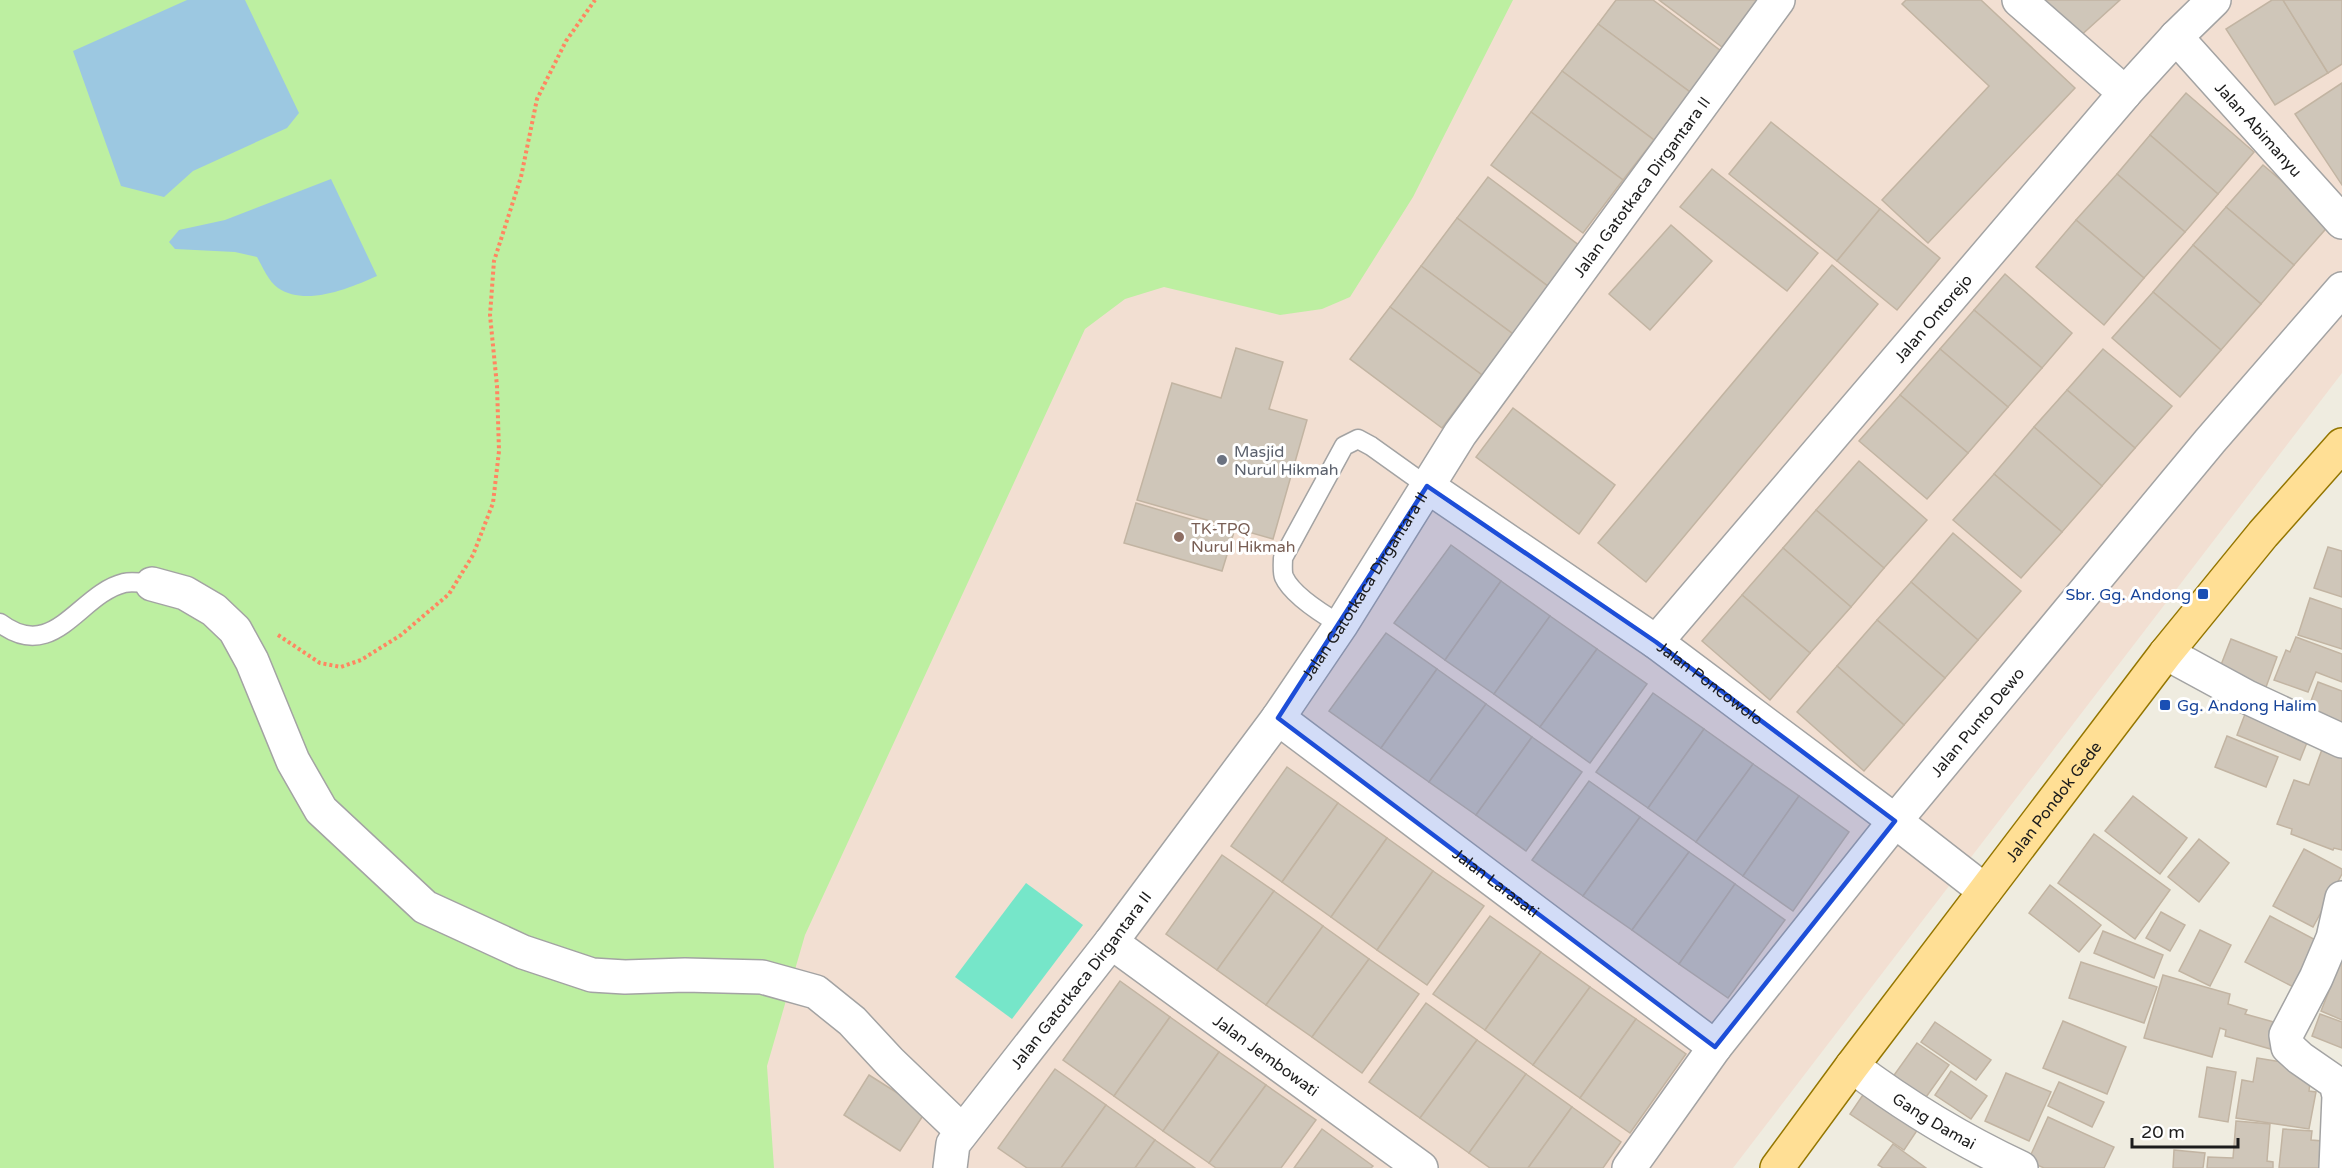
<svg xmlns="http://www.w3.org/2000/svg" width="2342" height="1168" viewBox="0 0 2342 1168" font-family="'Varela Round',sans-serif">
<rect width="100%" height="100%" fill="#efece0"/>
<!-- military -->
<path fill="#f2dfd2" d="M0,0H2342V373L1733,1168H0Z"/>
<!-- grass -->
<path fill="#bdefa1" d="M0,0H1513L1413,197L1350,297L1322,309L1280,315L1164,287L1125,299L1085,329L805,935L767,1066L774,1168H0Z"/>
<!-- pitch -->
<path fill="#76e6c9" d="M1026,883L1083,925L1012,1019L955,977Z"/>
<!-- water -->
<g fill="#9cc8e1">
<path d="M187,0H245L299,113L287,128L193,171L164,197L121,186L73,51Z"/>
<path d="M331,179L377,276C350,288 306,307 278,288C269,282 262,266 257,257L235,252L175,249L169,242L179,230L225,220Z"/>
</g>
<!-- building -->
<g fill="#cfc6b9" stroke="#c2b4a2" stroke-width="1.5">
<path d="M1616,0H1653L1721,51L1690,92L1598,24Z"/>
<path d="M1659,0H1757L1722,47Z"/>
<path d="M1906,0H1981L2075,88L1928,243L1882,200L1989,86L1902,4Z"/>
<path d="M2042,0H2120L2077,39Z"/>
<path d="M2272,0H2283L2328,73L2275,105L2226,29Z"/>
<path d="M2283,0H2342V64L2328,73Z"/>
<path d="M1598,24L1690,92L1654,140L1562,71Z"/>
<path d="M1562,71L1654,140L1623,180L1531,112Z"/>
<path d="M2342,83V185L2295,114Z"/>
<path d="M2186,93L2254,152L2218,194L2150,135Z"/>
<path d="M1531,112L1623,180L1583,233L1491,165Z"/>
<path d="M1771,122L1880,209L1837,261L1729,174Z"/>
<path d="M2150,135L2218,194L2185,232L2117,174Z"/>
<path d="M2263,165L2331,223L2294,265L2226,207Z"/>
<path d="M1712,169L1818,253L1787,291L1680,207Z"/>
<path d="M2117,174L2185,232L2144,278L2076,220Z"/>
<path d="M1488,177L1580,246L1549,287L1457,218Z"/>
<path d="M2226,207L2294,265L2261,304L2193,245Z"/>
<path d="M1880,209L1940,258L1897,310L1837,261Z"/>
<path d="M1457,218L1549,287L1513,334L1421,266Z"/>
<path d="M2076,220L2144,278L2104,325L2036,267Z"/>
<path d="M1671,225L1712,261L1650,330L1609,294Z"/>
<path d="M2193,245L2261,304L2221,350L2153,292Z"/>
<path d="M1832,265L1878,304L1646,582L1598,543Z"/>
<path d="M1421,266L1513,334L1482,375L1390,307Z"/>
<path d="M2005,274L2072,333L2042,368L1974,310Z"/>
<path d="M2153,292L2221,350L2180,397L2112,338Z"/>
<path d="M1390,307L1482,375L1442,428L1350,359Z"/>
<path d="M1974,310L2042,368L2008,407L1940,349Z"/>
<path d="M1236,348L1283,362L1269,409L1307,420L1273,539L1137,500L1172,383L1221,398Z"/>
<path d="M1940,349L2008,407L1968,453L1900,395Z"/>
<path d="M2103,349L2172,406L2135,448L2067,390Z"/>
<path d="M2067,390L2135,448L2102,486L2034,427Z"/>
<path d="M1900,395L1968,453L1927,499L1859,441Z"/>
<path d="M1513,408L1615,485L1579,534L1476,457Z"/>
<path d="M2034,427L2102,486L2062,532L1994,474Z"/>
<path d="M1859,461L1927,520L1884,568L1816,510Z"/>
<path d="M1994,474L2062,532L2021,578L1953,520Z"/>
<path d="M1136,503L1234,532L1222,571L1124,543Z"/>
<path d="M1816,510L1884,568L1851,607L1783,548Z"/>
<path d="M1953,533L2021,591L1978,640L1911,582Z"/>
<path d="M1451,545L1501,581L1445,660L1394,623Z"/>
<path d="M2328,547L2342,551V597L2314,588Z"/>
<path d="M1783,548L1851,607L1810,653L1742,595Z"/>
<path d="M1501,581L1550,616L1494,694L1445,660Z"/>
<path d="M1911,582L1978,640L1945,678L1877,620Z"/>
<path d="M1742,595L1810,653L1770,700L1702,641Z"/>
<path d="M2310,598L2342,609V649L2298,635Z"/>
<path d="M1550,616L1597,649L1540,727L1494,694Z"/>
<path d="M1877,620L1945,678L1904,725L1837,666Z"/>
<path d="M1386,633L1437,669L1381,748L1329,711Z"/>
<path d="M2296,637L2342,654V682L2316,672L2308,692L2274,680L2286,650L2290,652Z"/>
<path d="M2231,639L2277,657L2266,687L2219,670Z"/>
<path d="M1597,649L1647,684L1590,763L1540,727Z"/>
<path d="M1837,666L1904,725L1864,771L1797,712Z"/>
<path d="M1437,669L1486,704L1429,782L1381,748Z"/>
<path d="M2318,682L2342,691V722L2308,709Z"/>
<path d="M1653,693L1704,729L1648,808L1596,772Z"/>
<path d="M1486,704L1532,737L1476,815L1429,782Z"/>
<path d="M2247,709L2310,735L2300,760L2237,735Z"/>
<path d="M1704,729L1753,764L1696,842L1648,808Z"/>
<path d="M2227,736L2278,757L2266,787L2215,767Z"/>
<path d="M1532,737L1582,772L1526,851L1476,815Z"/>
<path d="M2324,744L2342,751V850L2334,848L2333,850L2291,834L2292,829L2277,824L2294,780L2309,785Z"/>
<path d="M1753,764L1799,796L1743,876L1696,842Z"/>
<path d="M1287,767L1338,803L1282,882L1231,846Z"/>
<path d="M1589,781L1640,817L1583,896L1532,860Z"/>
<path d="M1799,796L1849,832L1793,911L1743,876Z"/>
<path d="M2133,796L2187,838L2160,874L2105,831Z"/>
<path d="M1338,803L1387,838L1331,917L1282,882Z"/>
<path d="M1640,817L1689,852L1632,930L1583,896Z"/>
<path d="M2094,834L2170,890L2135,939L2058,883Z"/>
<path d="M1387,838L1433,871L1377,950L1331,917Z"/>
<path d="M2199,839L2229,863L2199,902L2168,877Z"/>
<path d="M2304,849L2342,869V874L2313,927L2273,906Z"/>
<path d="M1689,852L1735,884L1679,964L1632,930Z"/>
<path d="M1222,855L1274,891L1217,970L1166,934Z"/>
<path d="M1433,871L1484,906L1427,985L1377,950Z"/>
<path d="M1735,884L1785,920L1728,998L1679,964Z"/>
<path d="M2050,885L2101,925L2079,952L2029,913Z"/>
<path d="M1274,891L1323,926L1266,1005L1217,970Z"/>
<path d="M2161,912L2185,925L2170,951L2146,938Z"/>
<path d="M1490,916L1541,952L1485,1030L1433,994Z"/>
<path d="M2270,916L2327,946L2303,992L2245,962Z"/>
<path d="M1323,926L1369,959L1312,1037L1266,1005Z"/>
<path d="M2200,930L2231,945L2210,986L2179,971Z"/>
<path d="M2103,931L2163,955L2154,978L2094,953Z"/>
<path d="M1541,952L1590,987L1533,1065L1485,1030Z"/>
<path d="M2342,958V1020L2321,1011Z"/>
<path d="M1369,959L1419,994L1362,1073L1312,1037Z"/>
<path d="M2081,962L2157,987L2144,1023L2069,998Z"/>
<path d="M2163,975L2230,994L2228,1004L2247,1010L2245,1014L2281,1024L2274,1050L2225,1036L2226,1030L2220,1028L2212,1057L2144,1038Z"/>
<path d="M1120,981L1170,1017L1114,1096L1063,1060Z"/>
<path d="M1590,987L1636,1019L1580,1098L1533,1065Z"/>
<path d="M1426,1003L1477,1040L1420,1118L1369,1082Z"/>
<path d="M2320,1014L2342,1022V1048L2312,1036Z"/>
<path d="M1170,1017L1219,1052L1163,1131L1114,1096Z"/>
<path d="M1636,1019L1686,1054L1630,1133L1580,1098Z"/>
<path d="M2063,1021L2126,1047L2107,1094L2043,1068Z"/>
<path d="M1935,1022L1991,1060L1976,1080L1921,1042Z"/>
<path d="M1477,1040L1526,1074L1469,1153L1420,1118Z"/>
<path d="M1917,1043L1949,1065L1924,1100L1892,1078Z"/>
<path d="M1219,1052L1266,1085L1209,1163L1163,1131Z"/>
<path d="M2257,1058L2312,1067L2309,1091L2316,1092L2309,1129L2236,1118L2242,1080L2253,1082Z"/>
<path d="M2207,1067L2236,1072L2228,1122L2199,1117Z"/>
<path d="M1055,1069L1106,1105L1061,1168H1027L998,1148Z"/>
<path d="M1951,1071L1987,1096L1971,1119L1935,1095Z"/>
<path d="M2006,1073L2051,1092L2029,1141L1985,1121Z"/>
<path d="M1526,1074L1572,1107L1528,1168H1490L1469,1153Z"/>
<path d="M869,1075L926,1111L900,1151L844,1115Z"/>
<path d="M2059,1082L2104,1102L2092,1127L2048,1106Z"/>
<path d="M1871,1083L1924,1120L1904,1150L1850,1114Z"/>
<path d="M1266,1085L1316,1120L1281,1168H1216L1209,1163Z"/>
<path d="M1106,1105L1155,1140L1135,1168H1061Z"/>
<path d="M1572,1107L1621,1142L1603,1168H1528Z"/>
<path d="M2048,1117L2114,1147L2104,1168H2044L2028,1161Z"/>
<path d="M2236,1121L2270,1124L2267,1161L2273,1162V1168H2207L2208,1157L2233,1158Z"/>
<path d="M1322,1129L1373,1166L1371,1168H1294Z"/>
<path d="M2283,1129L2312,1131L2311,1140L2335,1142L2332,1168H2279Z"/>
<path d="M1155,1140L1195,1168H1135Z"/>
<path d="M1893,1144L1926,1168H1883L1878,1165Z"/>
<path d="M2174,1150L2205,1153L2203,1168H2173Z"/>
</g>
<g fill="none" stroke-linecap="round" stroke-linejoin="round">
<defs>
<g id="lane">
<path d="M0,623C54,664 79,594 124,583C132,581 144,583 152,584"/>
<path d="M1341,625C1324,615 1292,595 1284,577C1282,572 1283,563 1283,558L1344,446L1358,439L1371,446L1427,486"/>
</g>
<g id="street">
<path d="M2019,0L2125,93"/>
<path id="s1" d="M2176,37L2342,222"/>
<path id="s2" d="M1427,486L1656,642L1895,821L1985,891"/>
<path d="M152,584L185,593L214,610L235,630L252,661L293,761L321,810L425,907L523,952L592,975L625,977L685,975L762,977L816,992L852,1021L890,1062L962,1131"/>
<path id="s3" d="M1656,642L2125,93L2176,37L2214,0"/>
<path d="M2166,653L2247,697L2342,741"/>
<path id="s4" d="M1278,718L1715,1047"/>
<path id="s5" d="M1111,942L1421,1168"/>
<path id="s6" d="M1852,1066C1905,1106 1961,1140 2021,1168"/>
<path id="s7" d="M950,1168L953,1144L1111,942L1278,718L1341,625L1460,434L1778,0"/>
<path id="s8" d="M1629,1168L1715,1047L1895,821L2210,441L2342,289"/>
<path d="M2336,1168L2339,1096L2336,1083L2300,1058L2288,1047L2286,1035L2316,978L2333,938L2342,898"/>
</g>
<g id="primary">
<path id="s9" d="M1777,1168L1852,1066L2166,653L2263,534L2342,445"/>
</g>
</defs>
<!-- lane casing -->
<use href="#lane" stroke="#a3a3a3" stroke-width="21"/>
<!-- street casing -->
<use href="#street" stroke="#a3a3a3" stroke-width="36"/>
<!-- primary casing -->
<use href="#primary" stroke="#947600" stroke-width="36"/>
<!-- path -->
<path stroke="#ff8661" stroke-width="4" stroke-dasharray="3 3" stroke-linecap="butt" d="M278,635L320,663L341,667L361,660L401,635L449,594L473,555L493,503L499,451L497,386L490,315L494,261L521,177L537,99L566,41L595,0"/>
<!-- lane -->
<use href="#lane" stroke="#fff" stroke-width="18"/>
<!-- street -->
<use href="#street" stroke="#fff" stroke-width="33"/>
<!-- primary -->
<use href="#primary" stroke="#ffdf95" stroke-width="33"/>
</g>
<!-- marked area -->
<path fill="#1d4ed8" fill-opacity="0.2" stroke="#1d4ed8" stroke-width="4.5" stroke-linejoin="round" d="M1427,486L1656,642L1895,821L1715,1047L1278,718Z"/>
<!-- markers -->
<circle fill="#6b7280" stroke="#fff" stroke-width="2" cx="1222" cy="460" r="6"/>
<circle fill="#8d6e63" stroke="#fff" stroke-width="2" cx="1179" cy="537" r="6"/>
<g fill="#1a4fb4" stroke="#fff" stroke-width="2">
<rect x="2197" y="588" width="12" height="12" rx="3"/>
<rect x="2159" y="699" width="12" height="12" rx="3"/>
</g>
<g text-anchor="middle" stroke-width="6" stroke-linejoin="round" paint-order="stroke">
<!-- street labels -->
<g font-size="16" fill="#1c1c1c" stroke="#fff">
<text dy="6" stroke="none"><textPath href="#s1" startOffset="124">Jalan Abimanyu</textPath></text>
<text dy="6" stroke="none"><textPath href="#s7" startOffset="1204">Jalan Gatotkaca Dirgantara II</textPath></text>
<text dy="6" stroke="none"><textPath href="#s3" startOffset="426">Jalan Ontorejo</textPath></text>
<text dy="6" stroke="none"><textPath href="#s7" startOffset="718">Jalan Gatotkaca Dirgantara II</textPath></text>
<text dy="6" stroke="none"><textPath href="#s2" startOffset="345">Jalan Poncowolo</textPath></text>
<text dy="6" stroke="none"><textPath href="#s8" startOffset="566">Jalan Punto Dewo</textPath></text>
<text dy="6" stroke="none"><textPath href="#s9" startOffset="459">Jalan Pondok Gede</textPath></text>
<text dy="6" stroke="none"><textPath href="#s4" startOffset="273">Jalan Larasati</textPath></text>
<text dy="6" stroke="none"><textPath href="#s7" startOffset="232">Jalan Gatotkaca Dirgantara II</textPath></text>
<text dy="6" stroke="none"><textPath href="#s5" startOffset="192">Jalan Jembowati</textPath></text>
<text dy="6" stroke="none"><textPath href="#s6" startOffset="99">Gang Damai</textPath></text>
</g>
<!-- worship labels -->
<g font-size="16" fill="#5b616d" stroke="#fff" text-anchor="start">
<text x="1234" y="457">Masjid<tspan x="1234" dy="18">Nurul Hikmah</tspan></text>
</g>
<!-- education labels -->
<g font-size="16" fill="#785e54" stroke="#fff" text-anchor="start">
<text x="1191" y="534">TK-TPQ<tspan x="1191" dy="18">Nurul Hikmah</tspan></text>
</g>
<!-- transit labels -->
<g font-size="16" fill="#164399" stroke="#fff" text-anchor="end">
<text x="2191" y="600">Sbr. Gg. Andong</text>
<text x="2177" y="711" text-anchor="start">Gg. Andong Halim</text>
</g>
</g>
<!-- scale -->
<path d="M2132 1138v9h106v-9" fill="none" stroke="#1c1c1c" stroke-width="3"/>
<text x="2141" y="1138" font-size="18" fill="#1c1c1c" stroke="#ffffff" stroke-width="4.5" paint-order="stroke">20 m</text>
</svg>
